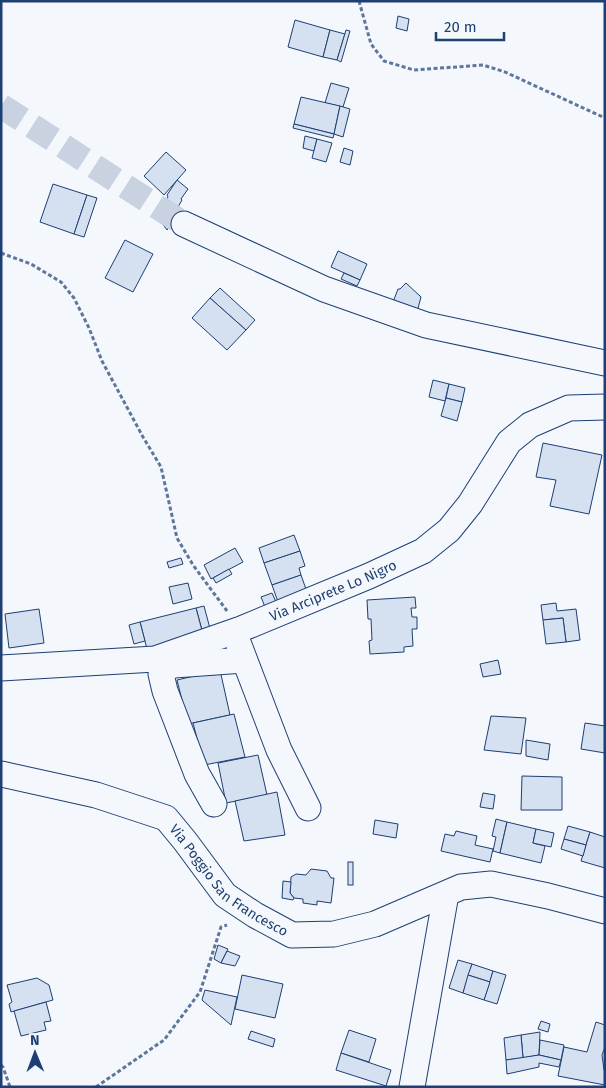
<svg xmlns="http://www.w3.org/2000/svg" width="606" height="1088" viewBox="0 0 606 1088" font-family="'Fira Sans',sans-serif">
<rect width="100%" height="100%" fill="#f4f7fb"/>
<!-- building -->
<g fill="#d5e0f0" stroke="#1d3f73">
<path d="M398,16L409,19L407,31L396,28Z"/>
<path d="M295,20L330,30L323,57L288,47Z"/>
<path d="M330,30L345,34L337,60L323,57Z"/>
<path d="M346,30L350,31L341,62L337,60Z"/>
<path d="M331,83L349,88L343,107L325,103Z"/>
<path d="M301,97L340,106L334,134L294,124Z"/>
<path d="M340,106L350,109L343,137L334,134Z"/>
<path d="M294,124L334,134L333,138L293,128Z"/>
<path d="M305,136L317,139L314,151L303,148Z"/>
<path d="M317,139L332,143L326,162L312,158Z"/>
<path d="M344,148L353,151L350,165L340,162Z"/>
<path d="M166,152L186,170L164,195L144,176Z"/>
<path d="M177,180L188,189L181,199L182,200L178,207L182,209L167,230L156,215L168,197L167,195Z"/>
<path d="M53,184L87,195L74,234L40,222Z"/>
<path d="M87,195L97,198L84,237L74,234Z"/>
<path d="M125,240L153,254L133,292L105,278Z"/>
<path d="M338,251L367,264L360,280L331,267Z"/>
<path d="M344,273L360,280L357,286L341,279Z"/>
<path d="M406,283L421,297L417,312L393,302L398,289H400Z"/>
<path d="M220,288L255,320L246,330L210,298Z"/>
<path d="M210,298L246,330L227,350L192,318Z"/>
<path d="M433,380L449,384L445,401L429,397Z"/>
<path d="M449,384L465,388L462,402L446,398Z"/>
<path d="M446,398L462,402L457,421L441,416Z"/>
<path d="M543,443L602,455L589,514L550,506L556,480L536,477Z"/>
<path d="M294,535L300,551L264,563L259,548Z"/>
<path d="M235,548L243,562L211,579L204,565Z"/>
<path d="M300,551L305,566L299,568L301,575L272,585L264,563Z"/>
<path d="M181,558L183,564L169,568L167,562Z"/>
<path d="M229,569L232,574L216,583L213,578Z"/>
<path d="M301,575L307,592L278,602L272,585Z"/>
<path d="M188,583L192,599L173,604L169,587Z"/>
<path d="M272,593L276,602L265,607L261,597Z"/>
<path d="M415,597L416,608H411L412,617H417V629H412L413,646L404,647V652L370,654L369,641L372,640L371,619H368L367,600Z"/>
<path d="M556,603L557,611L576,609L580,640L566,642L563,618L543,620L541,605Z"/>
<path d="M204,606L212,636L204,638L196,608Z"/>
<path d="M196,608L204,638L148,653L140,622Z"/>
<path d="M39,609L44,643L9,648L5,614Z"/>
<path d="M563,618L566,642L546,644L543,620Z"/>
<path d="M140,622L145,641L134,644L129,625Z"/>
<path d="M498,660L501,674L483,677L480,664Z"/>
<path d="M220,670L230,715L188,724L177,680Z"/>
<path d="M234,714L245,757L204,765L193,723Z"/>
<path d="M491,716L526,718L521,754L484,750Z"/>
<path d="M585,723L605,726V753L581,749Z"/>
<path d="M526,740L550,744L548,760L526,756Z"/>
<path d="M258,755L267,795L226,803L218,763Z"/>
<path d="M522,776L562,777V810H521Z"/>
<path d="M277,792L285,835L244,841L235,801Z"/>
<path d="M483,793L495,795L493,809L480,807Z"/>
<path d="M496,819L507,822L500,853L493,851L496,837L492,836Z"/>
<path d="M375,820L398,824L396,838L373,834Z"/>
<path d="M507,822L536,829L533,843L545,846L541,863L500,853Z"/>
<path d="M568,826L590,832L586,845L564,839Z"/>
<path d="M536,829L554,833L551,847L533,843Z"/>
<path d="M456,831L477,836L475,845L493,849L490,862L441,851L445,834L454,836Z"/>
<path d="M590,832L605,837V868L581,861Z"/>
<path d="M564,839L586,845L583,856L561,849Z"/>
<rect x="348" y="862" width="5" height="23"/>
<path d="M311,869L327,871L331,878H334L331,903L317,901V905L303,903V899L294,898L290,893L291,877L296,874L306,875Z"/>
<path d="M283,881L291,882L290,893L294,898L293,900L282,898Z"/>
<path d="M218,945L228,949L221,963L214,959Z"/>
<path d="M227,951L240,956L235,966L221,963Z"/>
<path d="M458,960L472,964L463,993L449,988Z"/>
<path d="M472,964L493,971L490,982L468,975Z"/>
<path d="M493,971L506,975L497,1004L484,1000Z"/>
<path d="M242,975L283,984L275,1018L235,1009Z"/>
<path d="M468,975L490,982L484,1000L463,993Z"/>
<path d="M37,978L49,985L53,1000L11,1012L9,1004L12,1002L7,985Z"/>
<path d="M205,990L237,997L231,1025L202,1000Z"/>
<path d="M46,1002L51,1021L44,1022L46,1030L21,1036L14,1011Z"/>
<path d="M541,1021L550,1024L548,1032L538,1029Z"/>
<path d="M596,1022L605,1025V1047L602,1055L604,1070L605,1071V1085L558,1076L564,1047L587,1052Z"/>
<path d="M349,1030L376,1039L369,1062L341,1053Z"/>
<path d="M251,1031L275,1039L273,1047L248,1039Z"/>
<path d="M540,1032L539,1055L523,1058L521,1035Z"/>
<path d="M521,1035L523,1058L506,1060L504,1038Z"/>
<path d="M540,1040L564,1045L561,1060L539,1055Z"/>
<path d="M341,1053L391,1070L386,1086L336,1070Z"/>
<path d="M539,1055L561,1060L559,1067L539,1063V1067L507,1074L506,1060Z"/>
</g>
<g fill="none" stroke-linecap="round" stroke-linejoin="round">
<!-- minor-tunnel -->
<path stroke="#c9d2e0" stroke-width="25" stroke-dasharray="25 12" stroke-linecap="butt" d="M1,106L184,224"/>
<defs>
<g id="minor">
<path d="M184,224L324,289L426,325L605,363"/>
<path d="M239,645L279,750L308,808"/>
<path id="s1" d="M1,668L155,659L241,629L369,576L423,551L449,530L470,504L509,442L530,425L569,408L605,407"/>
<path id="s2" d="M1,774L96,795L166,818L185,841L225,895L255,915L292,935L334,934L375,924L461,887L491,884L548,896L605,911"/>
<path d="M214,804L197,774L165,691L161,674C164,668 168,667 174,665L244,660"/>
<path d="M412,1087L446,894"/>
</g>
</defs>
<!-- minor casing -->
<use href="#minor" stroke="#1d3f73" stroke-width="27"/>
<!-- path -->
<g stroke="#5e769c" stroke-width="3" stroke-dasharray="4 2.5" stroke-linecap="butt">
<path d="M359,1L371,44L384,61L414,70L483,65L505,72L605,118"/>
<path d="M1,253L31,264L61,282L74,298L89,328L102,361L143,437L161,467L177,538L193,565L227,611"/>
<path d="M1,1065L3,1067L10,1087"/>
<path d="M96,1087L164,1040L200,992L221,927L227,925"/>
</g>
<!-- minor -->
<use href="#minor" stroke="#f4f7fb" stroke-width="25"/>
</g>
<g text-anchor="middle" stroke-width="4" stroke-linejoin="round" paint-order="stroke">
<!-- street labels -->
<g font-size="14" fill="#1d3f73" stroke="#f4f7fb">
<text dy="5" stroke="none"><textPath href="#s1" startOffset="345">Via Arciprete Lo Nigro</textPath></text>
<text dy="5" stroke="none"><textPath href="#s2" startOffset="261">Via Poggio San Francesco</textPath></text>
</g>
</g>
<!-- border -->
<rect width="606" height="1088" fill="none" stroke="#1d3f73" stroke-width="5"/>
<!-- north arrow -->
<g transform="translate(35 1053) rotate(359)" stroke="#f4f7fb" stroke-width="4" paint-order="stroke">
<path d="M0-4L9 19L0 12L-9 19Z" fill="#1d3f73"/>
<text y="-8" font-size="14" font-weight="bold" text-anchor="middle" fill="#1d3f73">N</text>
</g>
<!-- scale -->
<path d="M436 32v8h68v-8" fill="none" stroke="#1d3f73" stroke-width="2.5"/>
<text x="444" y="32" font-size="15" fill="#1d3f73" stroke="#f4f7fb" stroke-width="4" paint-order="stroke">20 m</text>
</svg>
